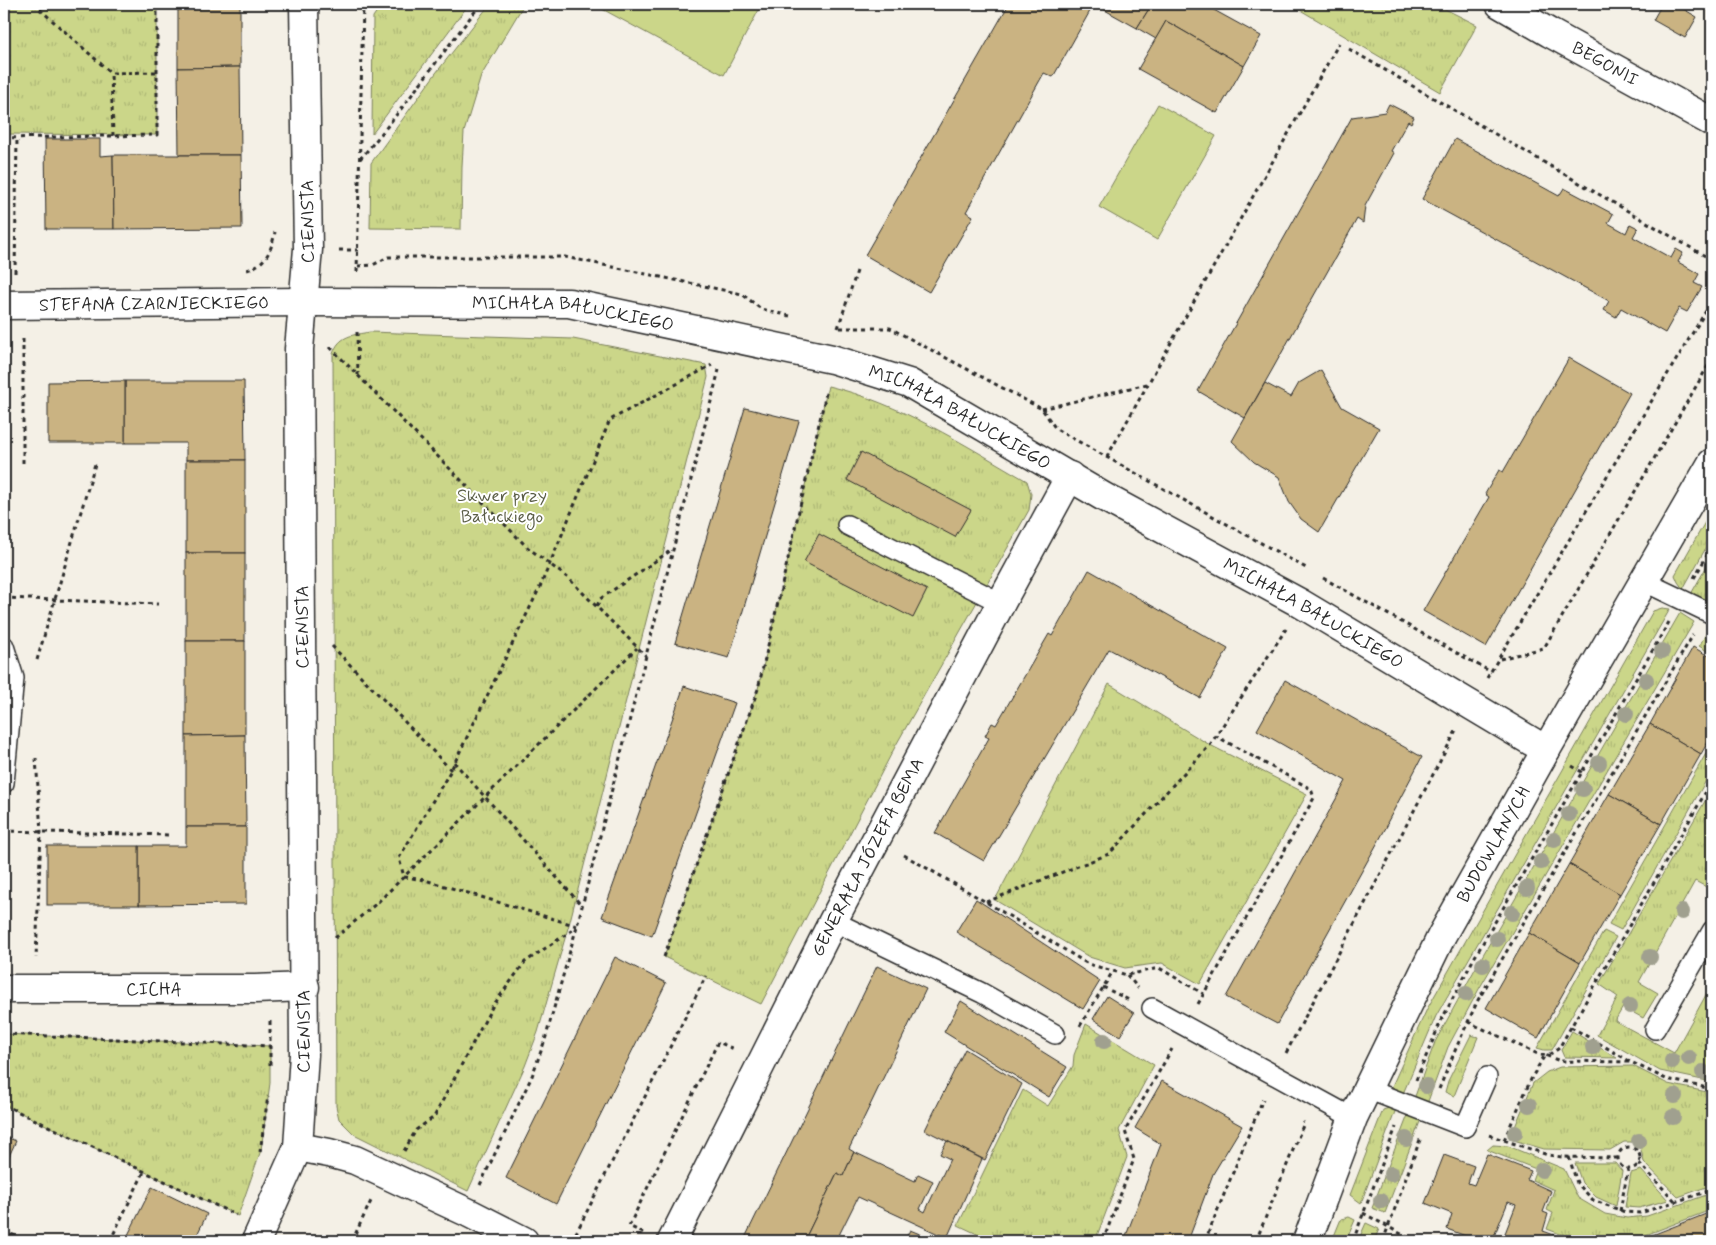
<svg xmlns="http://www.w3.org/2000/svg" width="1716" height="1245" viewBox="0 0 1716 1245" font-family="Mynerve,sans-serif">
<defs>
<pattern id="grass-tufts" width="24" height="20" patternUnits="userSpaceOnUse" patternTransform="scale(1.25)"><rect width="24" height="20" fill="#cbd689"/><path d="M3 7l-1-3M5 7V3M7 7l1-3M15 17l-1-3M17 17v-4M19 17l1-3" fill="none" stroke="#aeb876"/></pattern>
</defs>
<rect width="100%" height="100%" fill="#f4f0e6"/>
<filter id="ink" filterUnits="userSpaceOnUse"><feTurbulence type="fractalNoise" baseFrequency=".02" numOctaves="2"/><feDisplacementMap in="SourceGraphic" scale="10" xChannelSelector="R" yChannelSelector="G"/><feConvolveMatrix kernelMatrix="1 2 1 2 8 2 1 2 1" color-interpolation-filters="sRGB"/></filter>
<g filter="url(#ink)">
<!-- grass -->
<g fill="url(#grass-tufts)" stroke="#7b805a">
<path d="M4,4H157V135L4,134Z"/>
<path d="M382,4H469L372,134L373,17Z"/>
<path d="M490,4H524L481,76L464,132L462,166L461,229L370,228L371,163L436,73Z"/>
<path d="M1290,4H1435L1477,25L1440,92Z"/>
<path d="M370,332L573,339L706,365L708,377L570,921L538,1032L525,1066L468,1191L354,1134L339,1119L336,1106L333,354C339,335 353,335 370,332Z"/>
<path d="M828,386C900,403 963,444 1027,481L1031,494L1029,510L896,745L761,1004L664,957L758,689Z"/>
<path d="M1712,510V537L1683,589L1678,582L1675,575Z"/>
<path d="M1712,557V588L1704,603L1691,594Z"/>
<path d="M1662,608L1670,609L1436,1016L1402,1096L1392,1086L1427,1009L1653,611Z"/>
<path d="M1680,613L1694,622L1479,989L1448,1047L1427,1104L1414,1099L1435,1042L1480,960Z"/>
<path d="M1708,631L1712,634V654L1699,646Z"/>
<path d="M1109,684L1210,745L1307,794L1200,984L1162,963L1125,968L1089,957L995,900Z"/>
<path d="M1712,743V770L1621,930L1609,924Z"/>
<path d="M1712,789V890L1695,881L1639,982L1658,993L1643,1018L1623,1007L1615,1021L1674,1053L1712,984V1082L1660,1071L1597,1035L1618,997L1599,984Z"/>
<path d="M1604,931L1616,937L1552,1050H1544L1537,1048Z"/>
<path d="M1086,1024L1154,1065L1119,1130L1127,1157L1095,1241H992L958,1225L1023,1090L1048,1106L1073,1066L1074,1055Z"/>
<path d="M1572,1031L1617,1058L1564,1057L1561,1050Z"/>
<path d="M4,1034L270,1046V1083L261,1150L238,1216L4,1105Z"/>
<path d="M1471,1035L1478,1037L1454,1096L1445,1092L1448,1081Z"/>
<path d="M1633,1066L1668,1084L1712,1093V1185L1678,1197L1644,1162L1641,1150L1634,1142H1624L1610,1150L1544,1149L1510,1139L1533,1083L1547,1072L1560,1067Z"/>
<path d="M1389,1108L1396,1109L1361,1203L1350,1195L1383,1110Z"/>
<path d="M1408,1115L1421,1119L1385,1213L1372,1208Z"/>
<path d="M1493,1145L1508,1146L1564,1169L1578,1198L1605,1214L1627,1218L1647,1216L1712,1193V1215L1710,1216L1708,1211L1630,1241H1579L1547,1229L1553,1213L1547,1210L1554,1190L1532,1180L1536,1169L1487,1150Z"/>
<path d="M1575,1163H1615L1622,1171L1616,1206L1596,1197L1582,1183Z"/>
<path d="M1641,1170L1668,1200L1639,1208L1625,1207L1631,1173Z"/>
<path d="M1349,1217L1355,1220L1346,1241H1332L1341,1219Z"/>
<path d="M1366,1223L1379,1229L1374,1241H1358Z"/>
</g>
<!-- garden -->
<g fill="#cbd689" stroke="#7b805a">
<path d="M593,4H762L724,75Z"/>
<path d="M1158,104L1216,136L1157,240L1099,207Z"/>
</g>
<!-- building -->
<g fill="#cab382" stroke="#2b2b2b">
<path d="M178,4H240V67L178,68Z"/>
<path d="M1009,4H1040L1045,7L1047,4H1094L1053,77L1044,73L966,212L973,216L929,292L865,255Z"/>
<path d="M1094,4H1152L1137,28Z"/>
<path d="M1152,4H1203L1261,36L1244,66L1166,21L1156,39L1137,28Z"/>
<path d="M1662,4H1675L1697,17L1685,38L1653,20Z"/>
<path d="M1166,21L1244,66L1217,113L1138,69Z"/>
<path d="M240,67L241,155H179L178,68Z"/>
<path d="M1389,104L1414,117L1411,123L1408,121L1391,151L1394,153L1365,206L1363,223L1357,219L1245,418L1198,391L1352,117L1385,112Z"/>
<path d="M45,139H100V156L113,155L114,229H46Z"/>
<path d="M1455,139L1559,196L1564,188L1613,214L1608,223L1626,233L1630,224L1638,228L1633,237L1671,258L1676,249L1683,253L1678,262L1699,274L1694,283L1702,287L1687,312L1679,308L1665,333L1621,308L1616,317L1604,310L1609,301L1422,199Z"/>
<path d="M113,155H241L242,228L114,229Z"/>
<path d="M1569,358L1630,393L1486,647L1423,611L1489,497L1485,494L1499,470L1503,472Z"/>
<path d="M1321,370L1342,407L1379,428L1319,532L1301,519L1289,502L1279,477L1254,462L1232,441L1265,383L1291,397L1299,383Z"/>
<path d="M125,381H244L245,460H186V443H125Z"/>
<path d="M125,381V443H48V382Z"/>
<path d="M745,408L799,421L729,658L675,643Z"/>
<path d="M861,452L971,510L955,537L847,480Z"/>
<rect x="186" y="460" width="59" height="93"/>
<path d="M819,534L927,590L913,618L804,562Z"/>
<rect x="186" y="553" width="59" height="88"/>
<path d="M1089,570L1228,649L1200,698L1109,649L984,861L935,833L989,738L985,736L992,723L996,725L1049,634L1052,636Z"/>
<path d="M186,641H245V735L186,736Z"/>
<path d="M1693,647L1712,658V735L1701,754L1650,724Z"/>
<path d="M1285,680L1422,757L1387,823L1388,824L1277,1024L1226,997L1346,781L1257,730Z"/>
<path d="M684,686L735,703L652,936L602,917Z"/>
<path d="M1650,724L1701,754L1661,824L1609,794Z"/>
<path d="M245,735L246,827H186V736Z"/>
<path d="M1609,794L1661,824L1620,894L1569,864Z"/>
<path d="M186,827H246V904L139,905V846H186Z"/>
<rect x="47" y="846" width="92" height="59"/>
<path d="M1569,864L1620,894L1580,963L1529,933Z"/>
<path d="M976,899L1100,981L1083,1009L956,932Z"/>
<path d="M1529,933L1580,963L1538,1038L1486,1008Z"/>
<path d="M615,957L666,983L556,1204L506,1178Z"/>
<path d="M877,966L926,989L849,1149L854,1152L843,1176L837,1173L804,1241H747L744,1240Z"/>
<path d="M1107,996L1134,1013L1120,1036L1093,1019Z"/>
<path d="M961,1001L1067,1067L1049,1097L944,1032Z"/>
<path d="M965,1049L1022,1084L985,1160L925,1130Z"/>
<path d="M1162,1081L1242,1126L1213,1174L1188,1241H1124L1161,1144L1135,1128Z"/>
<path d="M4,1136L16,1141L4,1167Z"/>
<path d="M947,1141L982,1159L947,1238L858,1197L836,1241H804L837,1173L843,1176L854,1152L915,1181L918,1174L933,1181L920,1209L925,1212L950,1159L940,1154Z"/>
<path d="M1487,1154L1531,1171L1527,1180L1551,1191L1543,1212L1548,1214L1543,1231L1571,1241H1502L1516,1205L1508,1202L1492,1241H1479L1447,1229L1452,1214L1425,1203L1444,1155L1474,1166L1468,1183L1474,1185Z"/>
<path d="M152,1187L207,1214L194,1241H125Z"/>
<path d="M1706,1214L1712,1230V1241H1637Z"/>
<path d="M1712,1218V1230L1708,1220Z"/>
<path d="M910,1230L937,1241H918L907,1236Z"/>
</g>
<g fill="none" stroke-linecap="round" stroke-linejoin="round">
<defs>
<g id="service">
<path d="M847,525L1001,603"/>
<path d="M1645,582L1712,614"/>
<path d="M4,646L14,678L4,783"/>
<path d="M833,921L982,993L1055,1034"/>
<path d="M1152,1008L1353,1118"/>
<path d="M1655,1029L1712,931"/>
<path d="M1367,1089L1465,1127L1487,1077"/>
</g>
<g id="minor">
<path id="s1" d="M4,305L304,302L569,303L832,359L909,383L1104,497L1300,603L1546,750"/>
<path id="s2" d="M4,989H255L305,987"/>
<path d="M298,1147L329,1153L355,1160L467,1212L524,1241"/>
<path id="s3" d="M256,1241L298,1147L304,1054L299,349L308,249L304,4"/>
<path id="s4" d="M672,1241L833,921L1001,603L1070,476"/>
</g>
<g id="tertiary">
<path id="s5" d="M1500,4L1550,33L1712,122"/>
<path id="s6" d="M1307,1241L1353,1118L1442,935L1546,750L1712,463"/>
</g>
</defs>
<!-- service casing -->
<use href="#service" stroke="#2b2b2b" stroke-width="22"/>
<!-- minor casing -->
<use href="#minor" stroke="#2b2b2b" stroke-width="31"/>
<!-- tertiary casing -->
<use href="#tertiary" stroke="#2b2b2b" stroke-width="31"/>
<!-- path -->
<g stroke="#2b2b2b" stroke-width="3" stroke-dasharray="4 4" stroke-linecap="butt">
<path d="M34,4L111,73"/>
<path d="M1349,49L1712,260"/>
<path d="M113,136L111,73L157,72"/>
<path d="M4,138L157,135V4"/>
<path d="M360,159C403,110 440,55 481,4"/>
<path d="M339,250H358"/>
<path d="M358,266L373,265L388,257H565L742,294L761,309L790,316"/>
<path d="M247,270C267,263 271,251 275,232"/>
<path d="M357,272L363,4"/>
<path d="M15,273L17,138"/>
<path d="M838,328L858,268"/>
<path d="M840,328H890L1042,409L1056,429L1306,568"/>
<path d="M357,332L358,375"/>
<path d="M330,347L527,547L568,578L646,656"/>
<path d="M1042,409L1147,384"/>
<path d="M1107,457L1339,43"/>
<path d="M23,463V336"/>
<path d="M1323,578L1491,672"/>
<path d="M1694,578L1712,547"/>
<path d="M4,598L158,604"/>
<path d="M597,606L600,599L673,549"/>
<path d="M332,646L451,770"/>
<path d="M1500,659L1544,648L1712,359"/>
<path d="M37,660L95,464"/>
<path d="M1487,678L1667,375L1712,301"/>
<path d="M36,758L41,832L36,958"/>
<path d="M454,762L582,906"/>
<path d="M1572,766L1582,772"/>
<path d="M4,831L170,835"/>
<path d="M904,855L986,902L1088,964L1127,975L1159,968L1204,994"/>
<path d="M986,902L1109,854L1210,745L1286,629"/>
<path d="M577,926L425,880L404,877L399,858L451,770L540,587L610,420L712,365"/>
<path d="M335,938L377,903L637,648"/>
<path d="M664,957L758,689L827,389"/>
<path d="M1127,975L1138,988"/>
<path d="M1103,987L1129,1000"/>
<path d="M1198,1004L1314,798L1311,789L1216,736"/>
<path d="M1468,1022L1540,1055C1548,1056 1553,1053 1559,1048L1712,781"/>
<path d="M1080,1026L1113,971"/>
<path d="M1571,1027L1631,1062L1666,1079L1712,1089"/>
<path d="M4,1034L270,1046"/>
<path d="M1286,1053L1456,731"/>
<path d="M270,1065V1019"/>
<path d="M1416,1080L1441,1021L1473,960L1669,622"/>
<path d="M1439,1089L1457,1046L1478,1000L1693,635"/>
<path d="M4,1105L236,1215"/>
<path d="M1489,1135L1548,1155L1562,1157L1618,1158"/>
<path d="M1504,1140L1532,1077L1545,1055L1560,1061L1631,1062"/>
<circle cx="1629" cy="1158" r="11"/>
<path d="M404,1151L416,1130L434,1117L492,1007L525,962L577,927"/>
<path d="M260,1152L268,1096"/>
<path d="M1569,1157L1577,1183L1593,1200L1625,1212L1640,1213L1712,1190"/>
<path d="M1639,1163L1676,1202"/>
<path d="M480,1185L532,1076L545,1040L577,926L720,366"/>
<path d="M1620,1211L1628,1169"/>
<path d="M1363,1213L1414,1241"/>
<path d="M4,1231L26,1241"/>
<path d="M643,1233L629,1226L718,1042L734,1049"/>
<path d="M306,1240L309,1241"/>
<path d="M110,1241L144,1172"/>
<path d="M352,1241L371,1201"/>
<path d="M572,1241L706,976"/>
<path d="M1103,1241L1134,1159L1125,1131L1172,1049"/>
<path d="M1205,1241L1263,1099"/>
<path d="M1256,1241L1304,1123L1303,1122"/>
<path d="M1353,1241L1396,1127"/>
<path d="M1383,1241L1421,1137"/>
</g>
<!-- service -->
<use href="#service" stroke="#fff" stroke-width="19"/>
<!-- minor -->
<use href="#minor" stroke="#fff" stroke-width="28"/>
<!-- tertiary -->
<use href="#tertiary" stroke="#fff" stroke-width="28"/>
</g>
<!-- trees -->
<g fill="#a0a08f">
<circle cx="1662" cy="651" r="8"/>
<circle cx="1646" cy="680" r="8"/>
<circle cx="1626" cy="714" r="8"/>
<circle cx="1599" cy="763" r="8"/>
<circle cx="1583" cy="789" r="8"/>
<circle cx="1569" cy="814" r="8"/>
<circle cx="1554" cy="840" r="8"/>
<circle cx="1541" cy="862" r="8"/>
<circle cx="1527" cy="888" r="8"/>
<circle cx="1682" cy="912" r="8"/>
<circle cx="1512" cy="913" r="8"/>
<circle cx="1497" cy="939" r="8"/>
<circle cx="1650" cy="957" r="8"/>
<circle cx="1483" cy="965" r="8"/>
<circle cx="1466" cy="994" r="8"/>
<circle cx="1630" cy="1006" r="8"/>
<circle cx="1104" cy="1041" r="8"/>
<circle cx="1593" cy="1047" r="8"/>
<circle cx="1689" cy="1058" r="8"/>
<circle cx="1672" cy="1061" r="8"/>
<circle cx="1703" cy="1072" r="8"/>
<circle cx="1426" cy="1086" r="8"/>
<circle cx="1675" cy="1096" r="8"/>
<circle cx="1529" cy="1105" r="8"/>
<circle cx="1673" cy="1117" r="8"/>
<circle cx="1515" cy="1133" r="8"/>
<circle cx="1406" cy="1139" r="8"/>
<circle cx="1639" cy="1141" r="8"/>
<circle cx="1542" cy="1170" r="8"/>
<circle cx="1391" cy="1174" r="8"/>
<circle cx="1381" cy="1201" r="8"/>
</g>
</g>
<g text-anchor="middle" stroke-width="4" stroke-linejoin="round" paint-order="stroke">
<!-- street labels -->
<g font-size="18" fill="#2b2b2b" stroke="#fff">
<text dy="6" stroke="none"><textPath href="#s5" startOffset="121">BEGONII</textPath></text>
<text dy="6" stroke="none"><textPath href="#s3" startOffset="1029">CIENISTA</textPath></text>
<text dy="6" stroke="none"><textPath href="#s1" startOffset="150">STEFANA CZARNIECKIEGO</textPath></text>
<text dy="6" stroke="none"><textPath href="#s1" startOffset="570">MICHAŁA BAŁUCKIEGO</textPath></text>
<text dy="6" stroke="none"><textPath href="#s1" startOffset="975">MICHAŁA BAŁUCKIEGO</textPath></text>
<text dy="6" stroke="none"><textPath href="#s1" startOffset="1380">MICHAŁA BAŁUCKIEGO</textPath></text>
<text transform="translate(302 627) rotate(-90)" y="6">CIENISTA</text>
<text dy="6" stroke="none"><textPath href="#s6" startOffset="439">BUDOWLANYCH</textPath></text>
<text dy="6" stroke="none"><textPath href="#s4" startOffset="431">GENERAŁA JÓZEFA BEMA</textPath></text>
<text dy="6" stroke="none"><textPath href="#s2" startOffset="150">CICHA</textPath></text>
<text dy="6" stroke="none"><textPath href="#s3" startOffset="219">CIENISTA</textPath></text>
</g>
<!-- park labels -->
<g font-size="18" fill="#5b5e47" stroke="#fff">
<text x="502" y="501">Skwer przy<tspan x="502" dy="21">Bałuckiego</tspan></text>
</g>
</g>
<!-- margin -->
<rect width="1716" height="1245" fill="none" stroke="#fff" stroke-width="20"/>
<rect x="10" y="10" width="1696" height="1225" fill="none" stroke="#2b2b2b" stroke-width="2" filter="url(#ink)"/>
</svg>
